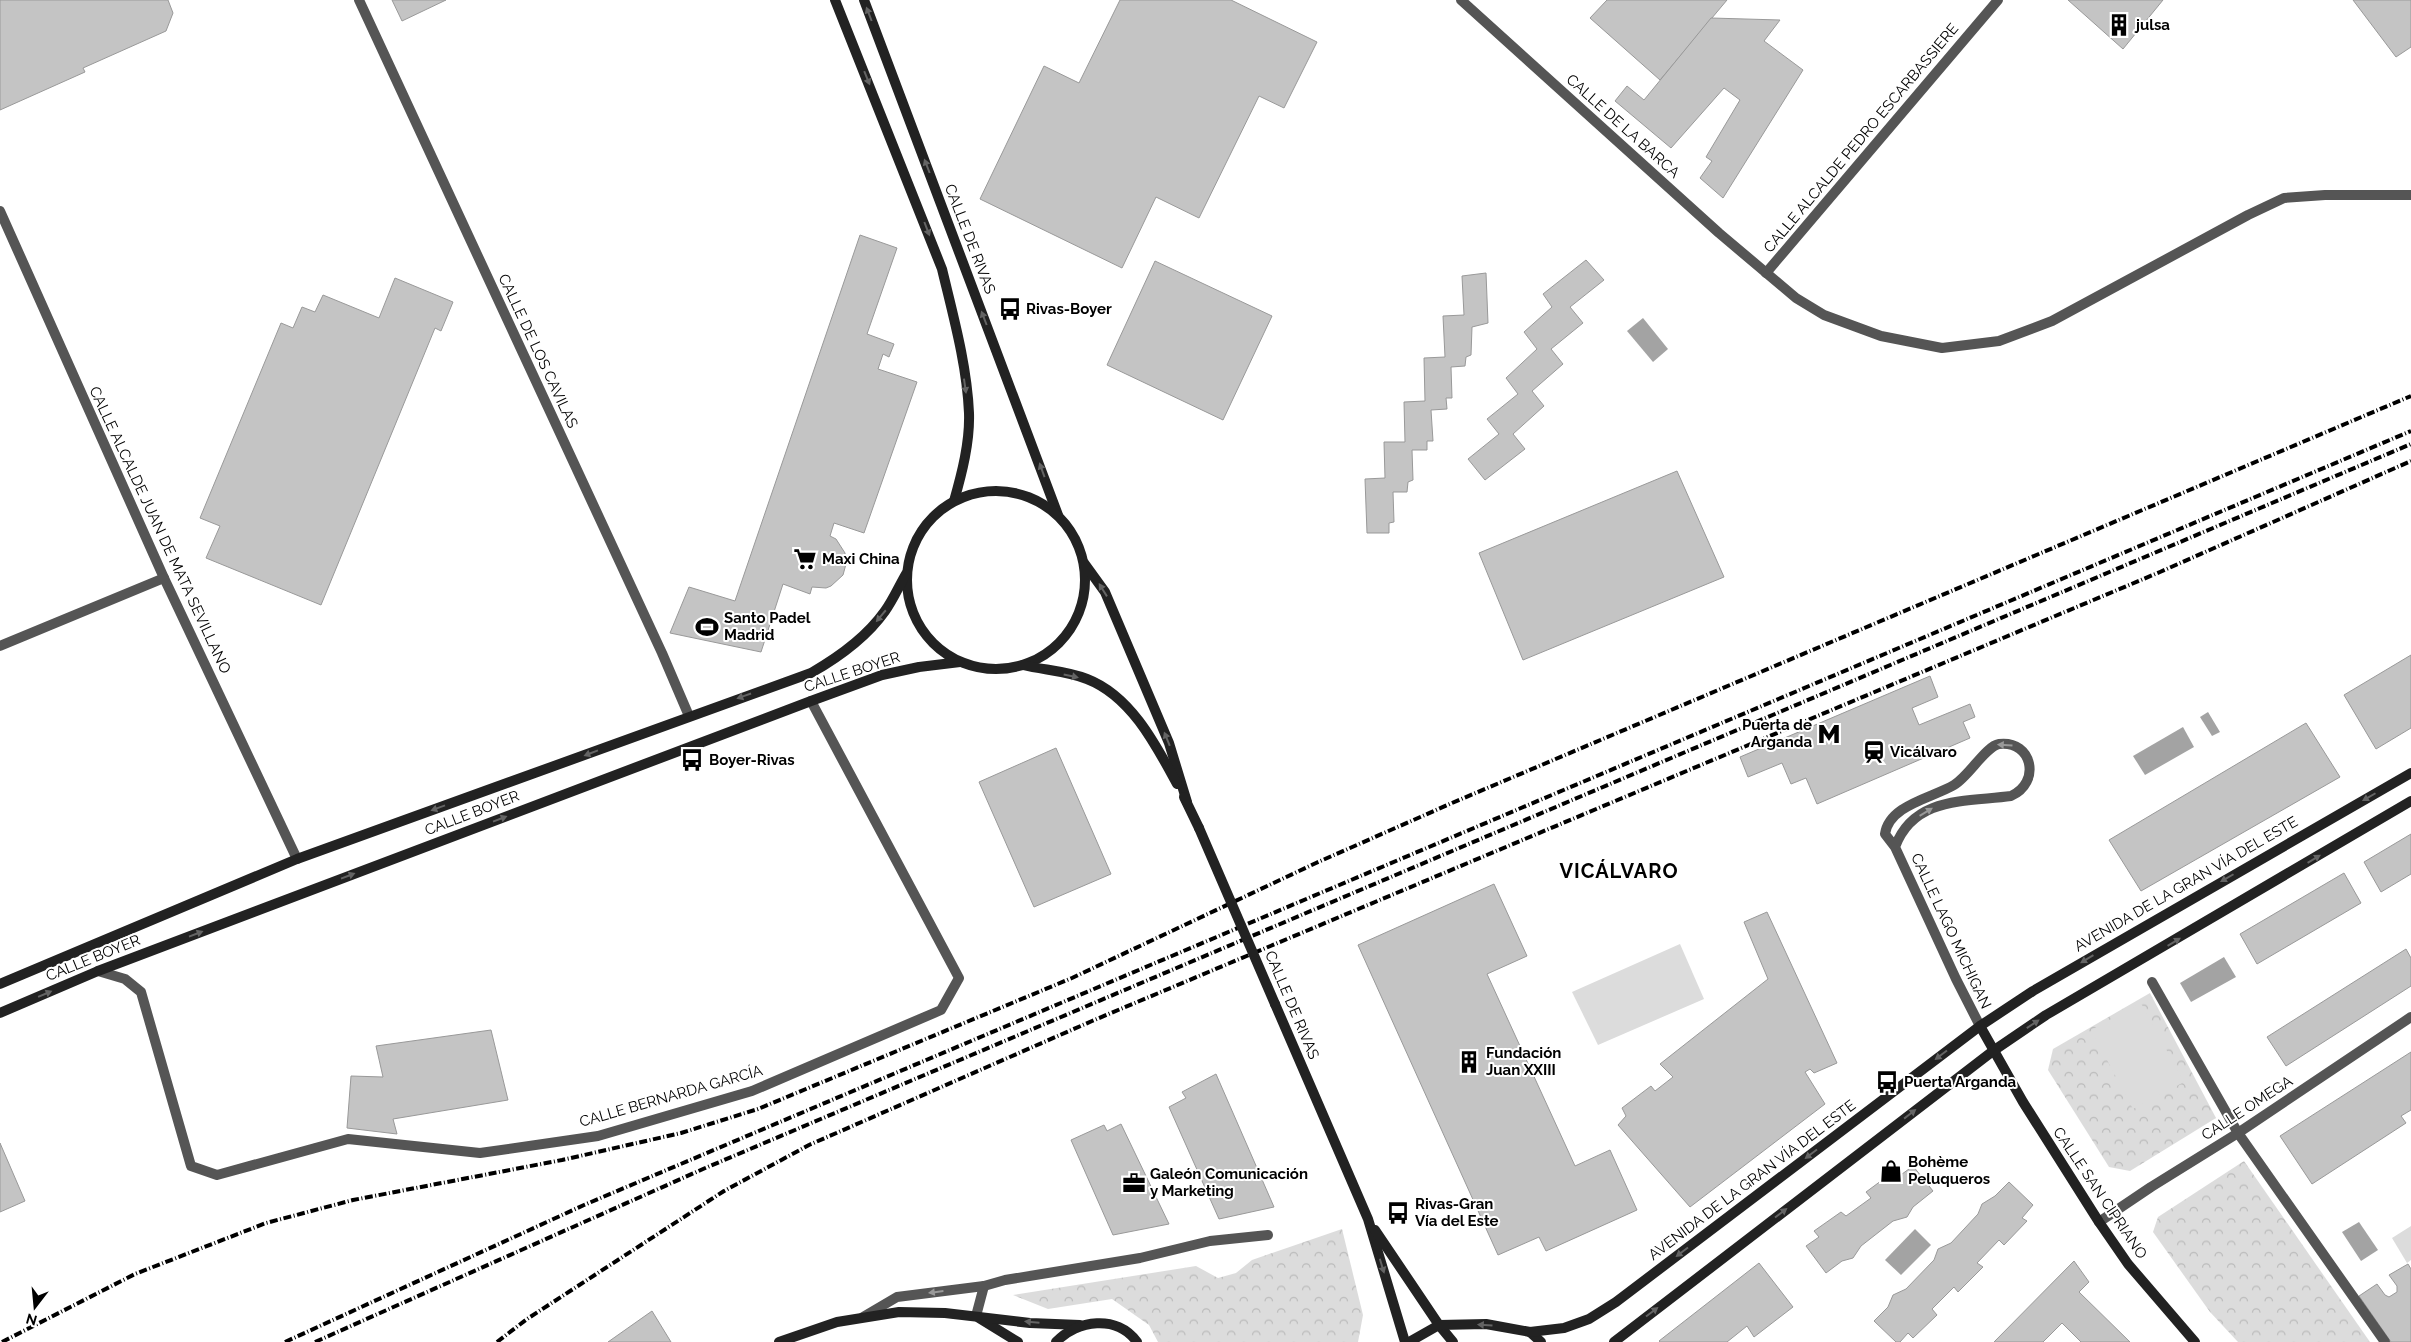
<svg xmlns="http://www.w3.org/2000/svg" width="2411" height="1342" viewBox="0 0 2411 1342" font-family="Raleway,sans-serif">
<defs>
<pattern id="park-crowns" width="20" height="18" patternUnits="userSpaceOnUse" patternTransform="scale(1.25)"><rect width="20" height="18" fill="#dcdcdc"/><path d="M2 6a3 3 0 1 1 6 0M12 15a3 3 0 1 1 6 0" fill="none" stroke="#bbb"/></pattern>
</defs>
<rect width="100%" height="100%" fill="#fff"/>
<!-- park -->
<g fill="url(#park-crowns)">
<path d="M2150,993L2216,1118L2130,1171L2109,1167L2048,1070L2053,1049Z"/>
<path d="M2244,1161L2370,1342H2238L2210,1312L2153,1232L2158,1217Z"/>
<path d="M1342,1229L1363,1315L1358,1342H1158L1149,1325L1112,1299L1048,1309L1013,1295L1196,1266L1218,1278L1236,1273L1252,1260Z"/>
</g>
<!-- pitch -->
<g fill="#dcdcdc">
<path d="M1680,944L1704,999L1598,1045L1572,992Z"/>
<path d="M2141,1003L2184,1082L2133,1109L2091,1030Z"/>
<path d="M2411,1226V1260L2407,1263L2392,1238Z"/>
</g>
<!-- water -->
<g fill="#a3a3a3">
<path d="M1643,318L1668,349L1653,362L1627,331Z"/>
<path d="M2208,712L2220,732L2212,736L2200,717Z"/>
<path d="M2183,727L2194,747L2145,775L2133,756Z"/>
<path d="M2224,957L2236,977L2191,1002L2180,983Z"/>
<path d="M2359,1222L2378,1250L2361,1261L2342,1232Z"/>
<path d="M1915,1229L1931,1245L1901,1275L1885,1260Z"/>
</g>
<!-- building -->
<g fill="#c4c4c4" stroke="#999">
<path d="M0,0H168L173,13L166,31L83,68L85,72L0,110Z"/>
<path d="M392,0H446L402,21Z"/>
<path d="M1120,0H1231L1317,42L1284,108L1259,96L1199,218L1156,197L1122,268L980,199L1044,66L1079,83Z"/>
<path d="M1607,0H1727L1660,80L1590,18Z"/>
<path d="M2068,0H2163L2123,49Z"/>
<path d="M2353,0H2411V47L2396,57Z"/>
<path d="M1711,18L1780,20L1764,41L1803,70L1723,198L1700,178L1712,161L1706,157L1740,100L1724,88L1671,148L1615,101L1627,86L1644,100Z"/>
<path d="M860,235L897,248L867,334L894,344L889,357L883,354L878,369L917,382L864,533L834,523L830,536L836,539L845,553L846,564L843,575L831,586L826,588L812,587L810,594L783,584L761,652L670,633L689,587L735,601Z"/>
<path d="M1586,260L1604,280L1570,307L1583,323L1551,349L1563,364L1532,391L1544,406L1513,434L1525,449L1485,480L1468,459L1499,434L1487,419L1518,394L1506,378L1537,349L1524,332L1552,307L1543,294Z"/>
<path d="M1155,261L1272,316L1223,420L1107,365Z"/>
<path d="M1486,273L1488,323L1472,327L1471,355L1466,357L1465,366L1451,367L1452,398H1446L1447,409L1431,410L1433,441H1427V450H1412L1413,480L1408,482L1407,492H1393L1394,522L1389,523V533H1367L1365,479L1385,478L1384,442H1405L1404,402L1425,401L1424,358L1445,357L1443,316L1464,315L1462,276Z"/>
<path d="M395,278L453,302L441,331L435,328L321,605L206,558L220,526L200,518L281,323L293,328L302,307L315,312L323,295L379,318Z"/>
<path d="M1677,471L1724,577L1523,660L1479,553Z"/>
<path d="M2411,655V728L2376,749L2344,695Z"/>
<path d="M1930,676L1938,697L1912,708L1919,725L1970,704L1975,717L1963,722L1970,738L1817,804L1806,778L1791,784L1782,763L1748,777L1740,757Z"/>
<path d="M2306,723L2340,777L2141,891L2109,840Z"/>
<path d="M1056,748L1111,874L1034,907L979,782Z"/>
<path d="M2411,834V874L2381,892L2364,862Z"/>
<path d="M2344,873L2361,903L2257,964L2240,934Z"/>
<path d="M1494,884L1527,956L1487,974L1575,1166L1610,1150L1637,1210L1546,1251L1539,1237L1498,1255L1358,945Z"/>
<path d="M1767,912L1837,1063L1814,1073L1810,1069L1805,1072L1825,1104L1690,1207L1618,1125L1626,1116L1622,1108L1651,1086L1655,1091L1673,1077L1660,1064L1768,979L1744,922Z"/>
<path d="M2406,949L2411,958V986L2286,1066L2267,1037Z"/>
<path d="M491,1030L508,1100L393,1119L397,1134L347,1128L351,1076L383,1077L376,1046Z"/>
<path d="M2411,1052V1110L2401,1116L2406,1123L2312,1184L2280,1136Z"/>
<path d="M1216,1074L1274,1207L1219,1219L1169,1107L1186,1098L1182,1092Z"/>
<path d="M1121,1124L1169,1224L1113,1235L1071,1140L1104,1125L1107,1131Z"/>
<path d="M0,1143L25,1201L0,1212Z"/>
<path d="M1913,1166L1933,1191L1913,1207L1907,1217L1893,1221L1861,1246L1853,1258L1842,1261L1826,1273L1806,1246L1819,1237L1814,1231L1841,1212L1846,1216L1871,1198L1866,1192L1893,1172L1898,1177Z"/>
<path d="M2009,1182L2033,1205L2022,1218L2027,1221L2004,1245L1999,1240L1977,1263L1983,1267L1958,1292L1954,1287L1932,1309L1937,1315L1913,1338L1908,1333L1900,1342H1896L1874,1321L1888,1307L1893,1295L1906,1289L1934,1260L1938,1249L1951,1243L1978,1214L1982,1204L1995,1196Z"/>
<path d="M2074,1261L2089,1282L2079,1292L2130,1342H2081L2062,1323L2043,1342H1994Z"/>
<path d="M1759,1263L1793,1307L1754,1337L1747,1326L1727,1342H1660L1659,1341Z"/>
<path d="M2408,1264L2411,1269V1342H2391L2359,1296L2377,1284L2385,1295L2389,1297L2397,1292V1286L2389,1275Z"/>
<path d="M652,1311L671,1342H608Z"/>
</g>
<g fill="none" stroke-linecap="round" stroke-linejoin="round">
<!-- street -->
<g stroke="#555" stroke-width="10">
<path d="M359,0L662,653L689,716"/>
<path d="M1461,0L1719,233L1796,298L1824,315L1881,336L1942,348L1999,341L2052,321L2248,215L2284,198L2325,195H2411"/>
<path d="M0,211L164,578L297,859"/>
<path d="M1766,273L1998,0"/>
<path d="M0,646L164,578"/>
<path d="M1895,847C1914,796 1966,802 2011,796C2041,783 2033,740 1999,744C1986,746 1969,776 1954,785C1932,798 1889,805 1885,834L1895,847L1956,979L1980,1026"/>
<path d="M98,971L125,979L141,992L191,1166L217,1175L348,1139L480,1153L598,1136L752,1091L941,1010L959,978L811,701"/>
<path d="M2152,982L2238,1133L2385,1342"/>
<path d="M2099,1222L2151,1187L2238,1133L2411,1017"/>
<path d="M976,1316L984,1286"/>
<path d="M863,1317L897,1297L984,1286L1005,1280L1140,1258L1210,1241L1268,1235"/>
</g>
<!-- secondary -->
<g stroke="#222" stroke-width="10">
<path d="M835,0L942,269C953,315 967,365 969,413C970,442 962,473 954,501"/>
<path d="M864,0L1058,515"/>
<circle cx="996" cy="580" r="89"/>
<path d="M1084,563L1105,592L1169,743L1187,802"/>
<path d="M1023,665C1043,670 1067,671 1087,679C1131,696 1156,745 1177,784"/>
<path d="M1184,797L1199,828"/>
<path d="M0,984L297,859L811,673C839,657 866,638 885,611C893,600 899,586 906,574"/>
<path d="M1275,1004L1368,1219L1405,1342"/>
<path d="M0,1013L98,971L811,701L882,675L919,667L960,662"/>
<path d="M1980,1026L2023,1102L2099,1222L2128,1264L2195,1342"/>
<path d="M1375,1230L1439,1325L1453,1342"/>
<path d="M979,1318L1018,1342"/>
<path d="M1530,1332L1541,1342"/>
<path d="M779,1342L837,1322L899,1312L945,1313L1030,1323L1080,1325"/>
<path d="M1056,1342C1077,1320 1117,1314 1137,1342"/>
<path d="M1409,1342L1439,1325L1486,1324L1530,1332L1564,1328L1589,1319L1616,1302L1980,1026L2033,991L2411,773"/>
<path d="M1614,1342L1993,1051L2046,1015L2411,801"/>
</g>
<!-- rail -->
<g stroke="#000" stroke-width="4" stroke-dasharray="8 2.5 1 2.5" stroke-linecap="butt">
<path d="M2,1342L135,1274L266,1223L353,1200L562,1160L681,1133L758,1109L1072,978L1316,863L1452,803L2411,396"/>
<path d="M285,1342L584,1205L2411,431"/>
<path d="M315,1342L703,1169L2411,444"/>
<path d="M497,1342L527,1319L724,1191L809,1145L1092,1021L2160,572L2411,461"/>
</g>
<!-- secondary-bridge -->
<path stroke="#222" stroke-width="10" d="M1199,828L1275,1004"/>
</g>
<!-- one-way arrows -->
<defs><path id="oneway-solid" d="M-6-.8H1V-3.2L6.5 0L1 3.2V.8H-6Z" transform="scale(1.25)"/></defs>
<g fill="#646464">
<use href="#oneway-solid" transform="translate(869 14) rotate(-111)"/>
<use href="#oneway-solid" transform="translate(867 78) rotate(68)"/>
<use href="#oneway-solid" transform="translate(927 166) rotate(-111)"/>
<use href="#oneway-solid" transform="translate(927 229) rotate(69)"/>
<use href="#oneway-solid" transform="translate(984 318) rotate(-111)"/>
<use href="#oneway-solid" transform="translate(965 386) rotate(82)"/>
<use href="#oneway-solid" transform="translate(1042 470) rotate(-110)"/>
<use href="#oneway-solid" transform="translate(1103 590) rotate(-122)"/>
<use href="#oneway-solid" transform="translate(881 616) rotate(130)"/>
<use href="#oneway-solid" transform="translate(1071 676) rotate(12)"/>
<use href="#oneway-solid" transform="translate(744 696) rotate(161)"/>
<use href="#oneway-solid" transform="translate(1167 739) rotate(-112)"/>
<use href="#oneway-solid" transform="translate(591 753) rotate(159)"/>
<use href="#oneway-solid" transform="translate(2369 797) rotate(150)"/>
<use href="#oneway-solid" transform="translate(438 808) rotate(160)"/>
<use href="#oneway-solid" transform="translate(500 819) rotate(-21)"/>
<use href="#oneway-solid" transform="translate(2314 859) rotate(-31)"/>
<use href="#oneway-solid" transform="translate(348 876) rotate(-21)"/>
<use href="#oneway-solid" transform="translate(2227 878) rotate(150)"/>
<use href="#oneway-solid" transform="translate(196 934) rotate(-21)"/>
<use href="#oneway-solid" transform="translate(2174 942) rotate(-31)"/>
<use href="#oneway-solid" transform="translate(2087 959) rotate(149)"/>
<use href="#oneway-solid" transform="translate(45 994) rotate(-23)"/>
<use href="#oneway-solid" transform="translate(2033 1024) rotate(-34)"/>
<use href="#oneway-solid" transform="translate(1941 1055) rotate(143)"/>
<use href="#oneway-solid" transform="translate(1910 1114) rotate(-38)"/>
<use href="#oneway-solid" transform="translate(1811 1154) rotate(143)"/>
<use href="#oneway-solid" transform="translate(1781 1213) rotate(-37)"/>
<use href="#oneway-solid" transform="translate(1682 1252) rotate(143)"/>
<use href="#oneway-solid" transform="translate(1382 1266) rotate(73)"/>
<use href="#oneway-solid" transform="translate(1652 1312) rotate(-37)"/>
<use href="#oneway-solid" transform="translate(1032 1322) rotate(-175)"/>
<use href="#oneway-solid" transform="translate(1485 1325) rotate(-176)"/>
</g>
<g fill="#999">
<use href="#oneway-solid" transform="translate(2005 745) rotate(-177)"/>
<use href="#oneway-solid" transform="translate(1926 812) rotate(-31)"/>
<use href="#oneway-solid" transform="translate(936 1292) rotate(173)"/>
</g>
<!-- icons -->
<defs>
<symbol id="building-bare" viewBox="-9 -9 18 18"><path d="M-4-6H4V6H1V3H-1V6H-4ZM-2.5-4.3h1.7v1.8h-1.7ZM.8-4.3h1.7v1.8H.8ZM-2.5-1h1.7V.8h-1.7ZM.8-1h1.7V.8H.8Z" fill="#000" stroke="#fff" stroke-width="2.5" paint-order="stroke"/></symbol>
<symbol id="bus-bare" viewBox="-9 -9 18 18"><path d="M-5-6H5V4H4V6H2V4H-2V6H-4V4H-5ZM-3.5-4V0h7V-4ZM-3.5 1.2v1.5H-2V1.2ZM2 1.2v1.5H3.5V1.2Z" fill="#000" stroke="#fff" stroke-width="2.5" paint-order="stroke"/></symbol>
<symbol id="supermarket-bare" viewBox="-9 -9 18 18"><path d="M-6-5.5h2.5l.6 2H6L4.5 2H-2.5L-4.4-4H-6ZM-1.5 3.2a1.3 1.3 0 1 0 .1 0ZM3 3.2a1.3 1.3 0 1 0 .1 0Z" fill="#000" stroke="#fff" stroke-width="2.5" paint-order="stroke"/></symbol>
<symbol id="stadium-bare" viewBox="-9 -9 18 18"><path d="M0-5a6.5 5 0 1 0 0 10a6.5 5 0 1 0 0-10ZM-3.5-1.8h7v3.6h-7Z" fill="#000" stroke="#fff" stroke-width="2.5" paint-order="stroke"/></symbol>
<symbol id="metro-bare" viewBox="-9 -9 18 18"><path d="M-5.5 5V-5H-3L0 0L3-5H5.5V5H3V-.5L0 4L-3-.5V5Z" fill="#000" stroke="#fff" stroke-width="2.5" paint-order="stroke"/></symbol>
<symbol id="station-bare" viewBox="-9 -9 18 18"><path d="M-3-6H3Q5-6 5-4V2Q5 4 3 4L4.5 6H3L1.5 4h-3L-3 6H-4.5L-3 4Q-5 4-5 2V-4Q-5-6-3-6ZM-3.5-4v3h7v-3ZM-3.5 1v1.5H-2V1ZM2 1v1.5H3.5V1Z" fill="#000" stroke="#fff" stroke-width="2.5" paint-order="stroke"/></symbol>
<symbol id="shop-bare" viewBox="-9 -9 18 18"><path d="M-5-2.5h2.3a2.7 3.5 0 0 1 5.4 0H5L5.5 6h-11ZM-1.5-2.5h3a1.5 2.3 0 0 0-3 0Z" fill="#000" stroke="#fff" stroke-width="2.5" paint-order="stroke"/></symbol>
<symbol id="office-bare" viewBox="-9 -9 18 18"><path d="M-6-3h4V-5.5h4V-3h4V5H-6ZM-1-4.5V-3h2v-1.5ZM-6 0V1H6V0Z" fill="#000" stroke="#fff" stroke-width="2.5" paint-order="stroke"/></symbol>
</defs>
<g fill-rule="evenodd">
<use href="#building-bare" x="2103" y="9" width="32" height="32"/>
<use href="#bus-bare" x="994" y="293" width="32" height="32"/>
<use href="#supermarket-bare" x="789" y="543" width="32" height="32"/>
<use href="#stadium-bare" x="691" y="611" width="32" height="32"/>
<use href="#metro-bare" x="1813" y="718" width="32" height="32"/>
<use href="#station-bare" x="1858" y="736" width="32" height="32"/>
<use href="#bus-bare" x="676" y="744" width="32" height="32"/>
<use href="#building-bare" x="1453" y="1046" width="32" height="32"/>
<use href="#bus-bare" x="1871" y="1066" width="32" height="32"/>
<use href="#shop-bare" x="1875" y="1155" width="32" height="32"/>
<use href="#office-bare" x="1118" y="1167" width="32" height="32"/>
<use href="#bus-bare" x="1382" y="1197" width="32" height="32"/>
</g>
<g text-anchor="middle" stroke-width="4" stroke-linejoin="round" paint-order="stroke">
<!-- poi labels -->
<g font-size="15" font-weight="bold" fill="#000" stroke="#fff" text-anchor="start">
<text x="2136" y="30">julsa</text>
<text x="1026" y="314">Rivas-Boyer</text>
<text x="822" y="564">Maxi China</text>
<text x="724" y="623">Santo Padel<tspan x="724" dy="17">Madrid</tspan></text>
<text x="1812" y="730" text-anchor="end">Puerta de<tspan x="1812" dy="17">Arganda</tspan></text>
<text x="1890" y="757">Vicálvaro</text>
<text x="709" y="765">Boyer-Rivas</text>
<text x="1486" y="1058">Fundación<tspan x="1486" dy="17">Juan XXIII</tspan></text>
<text x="1904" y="1087">Puerta Arganda</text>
<text x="1908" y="1167">Bohème<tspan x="1908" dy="17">Peluqueros</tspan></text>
<text x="1150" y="1179">Galeón Comunicación<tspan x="1150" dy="17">y Marketing</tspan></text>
<text x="1415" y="1209">Rivas-Gran<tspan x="1415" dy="17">Vía del Este</tspan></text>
</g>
<!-- street labels -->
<g font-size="15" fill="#000" stroke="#fff">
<text transform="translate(1623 126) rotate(42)" y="5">CALLE DE LA BARCA</text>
<text transform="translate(1861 138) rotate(-50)" y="5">CALLE ALCALDE PEDRO ESCARBASSIERE</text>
<text transform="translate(970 239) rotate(69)" y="5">CALLE DE RIVAS</text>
<text transform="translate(538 351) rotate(65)" y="5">CALLE DE LOS CAVILAS</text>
<text transform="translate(160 530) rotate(65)" y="5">CALLE ALCALDE JUAN DE MATA SEVILLANO</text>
<text transform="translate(852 672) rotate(-18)" y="5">CALLE BOYER</text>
<text transform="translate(472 813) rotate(-21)" y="5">CALLE BOYER</text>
<text transform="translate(2186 884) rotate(-30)" y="5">AVENIDA DE LA GRAN VÍA DEL ESTE</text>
<text transform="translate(1951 931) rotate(65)" y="5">CALLE LAGO MICHIGAN</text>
<text transform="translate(93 958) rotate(-22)" y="5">CALLE BOYER</text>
<text transform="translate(1292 1005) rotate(67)" y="5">CALLE DE RIVAS</text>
<text transform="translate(671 1096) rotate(-16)" y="5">CALLE BERNARDA GARCÍA</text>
<text transform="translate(2247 1108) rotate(-33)" y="5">CALLE OMEGA</text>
<text transform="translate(1752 1180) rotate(-37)" y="5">AVENIDA DE LA GRAN VÍA DEL ESTE</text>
<text transform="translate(2100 1193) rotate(56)" y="5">CALLE SAN CIPRIANO</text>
</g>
<!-- district labels -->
<g font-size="20" font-weight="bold" letter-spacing="1" fill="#000" stroke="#fff">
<text x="1619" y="878">VICÁLVARO</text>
</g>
</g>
<!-- north arrow -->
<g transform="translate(35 1307) rotate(196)" stroke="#ffffff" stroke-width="4" paint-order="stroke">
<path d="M0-4L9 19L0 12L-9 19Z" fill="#000000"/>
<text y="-8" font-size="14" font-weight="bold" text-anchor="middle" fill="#000000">N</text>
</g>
</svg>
